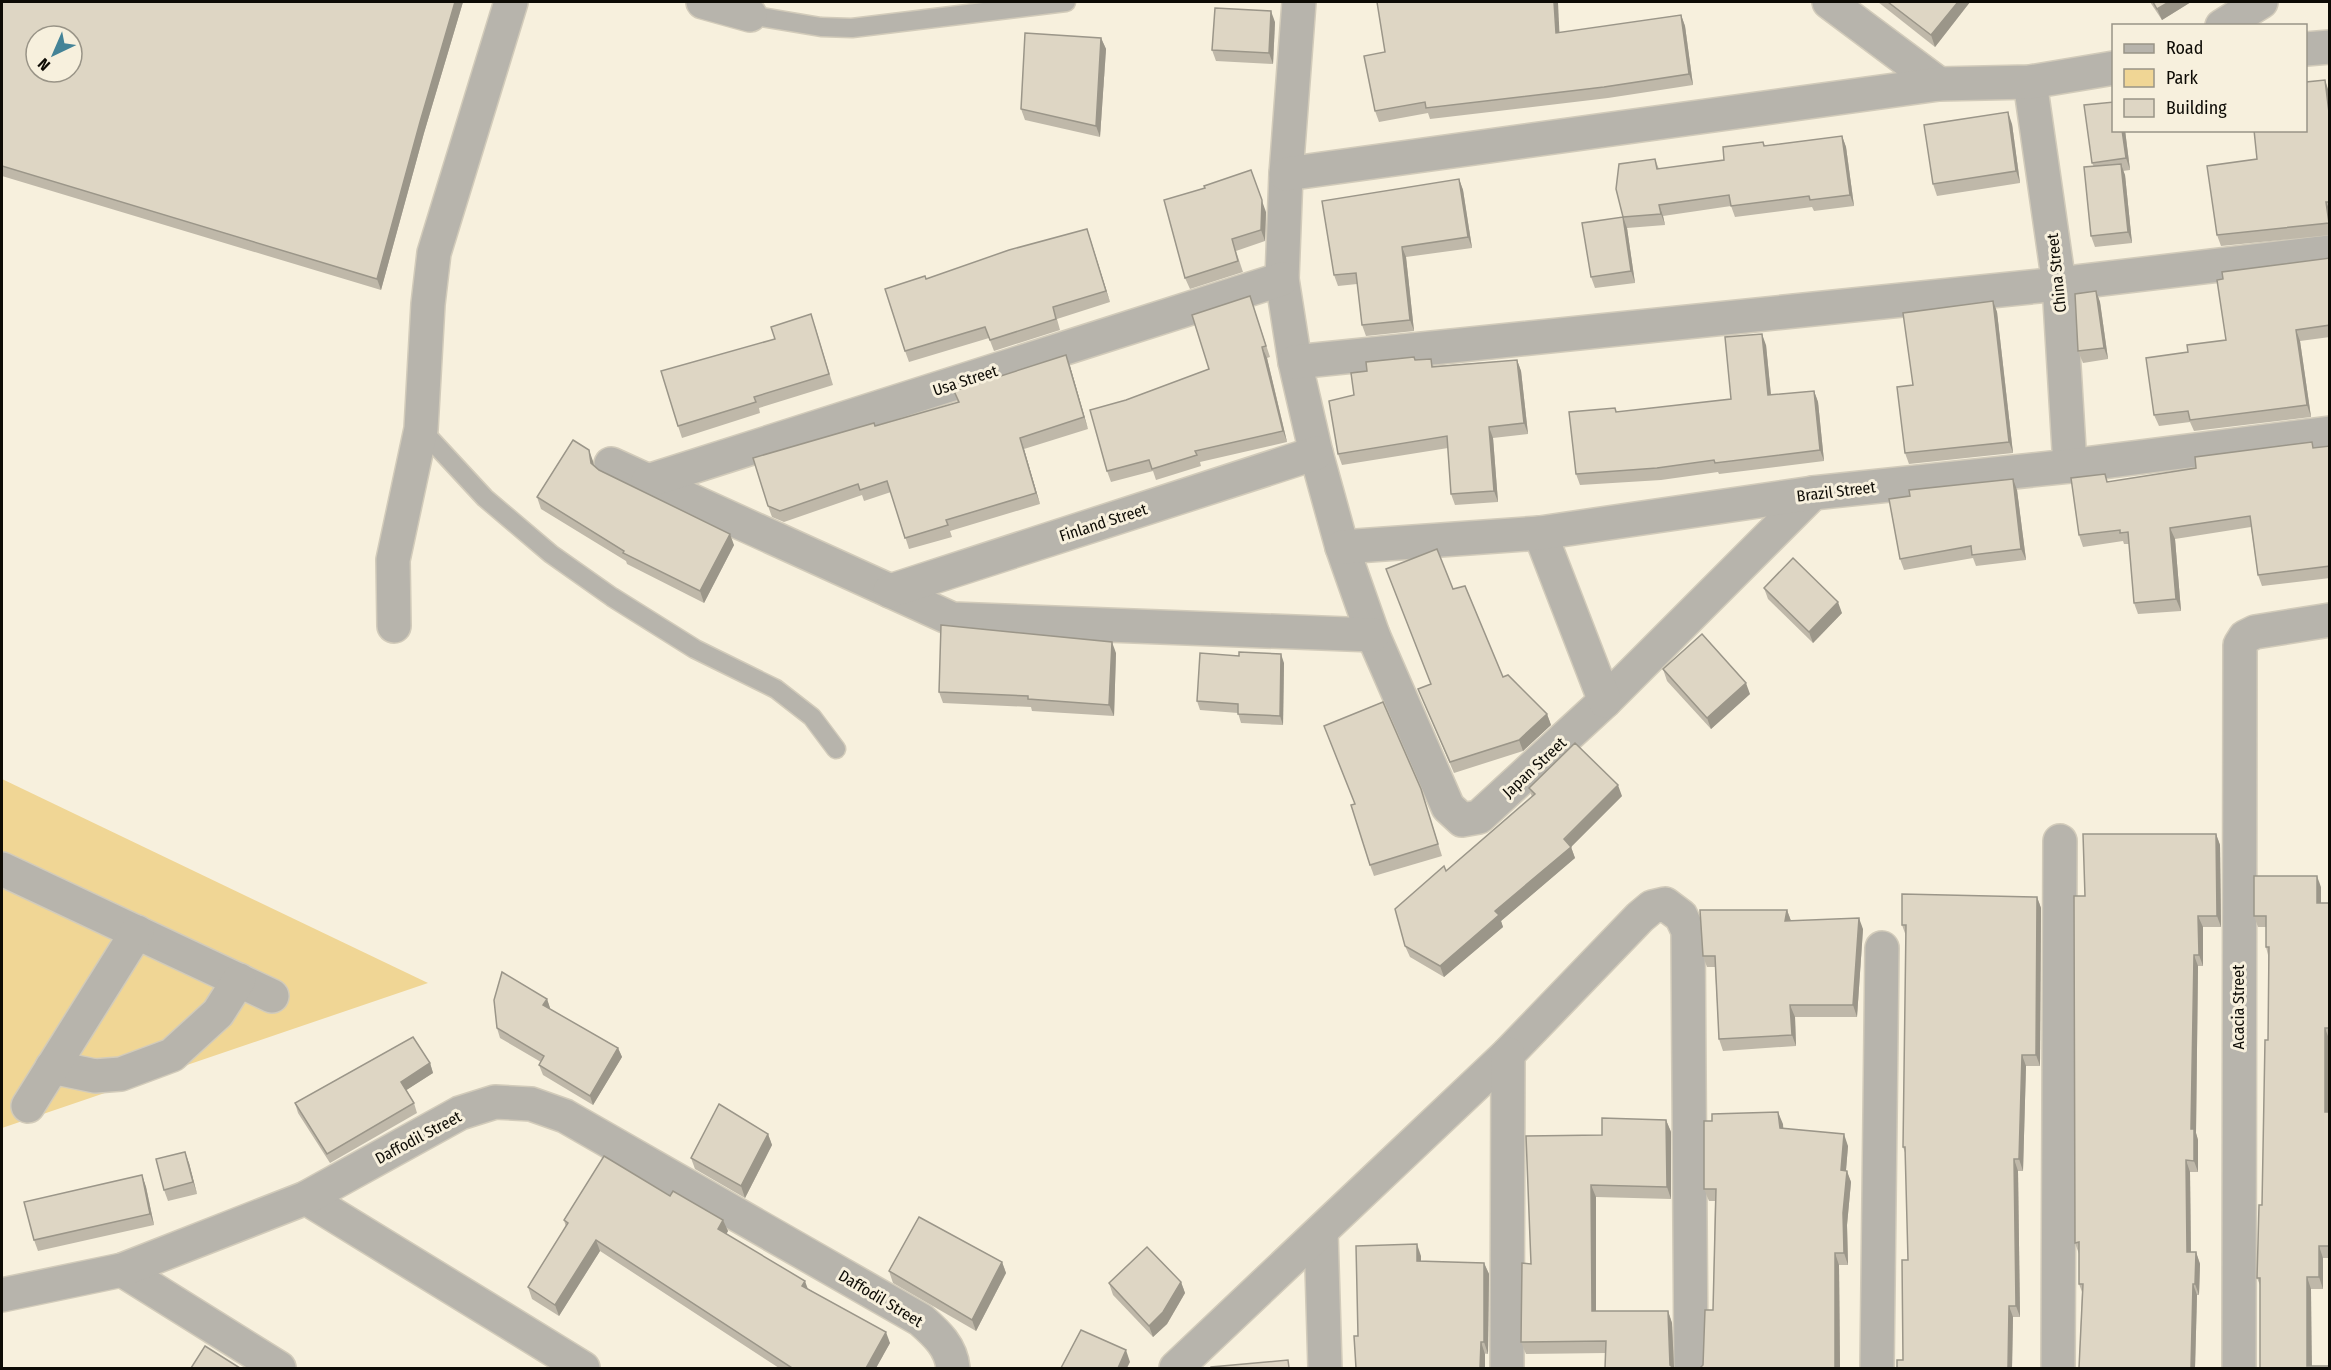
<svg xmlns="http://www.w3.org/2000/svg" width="2331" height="1370" viewBox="0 0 2331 1370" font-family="'Fira Sans Condensed',sans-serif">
<rect width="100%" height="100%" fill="#f7f0dd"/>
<!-- green -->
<path fill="#f0d695" d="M2,779L428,983L2,1128Z"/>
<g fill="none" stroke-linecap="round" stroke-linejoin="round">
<defs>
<g id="service">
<path d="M750,15L821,27L852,28L1066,2"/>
<path d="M421,429L485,498L551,554L612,597L695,649L776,689L812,717L836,749"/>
</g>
<g id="minor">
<path d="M703,2L750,15"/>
<path d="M1299,2L1286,174L1282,279L1295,362L1316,453L1342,547L1373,635L1448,807L1462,820L1479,817L1605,701L1813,493"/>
<path d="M1829,2L1939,84"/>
<path d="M2222,26L2261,2"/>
<path d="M2306,49L2330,47"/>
<path d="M2030,82L2059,284L2070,466"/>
<path d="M1286,174L1939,84L2030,82L2114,68"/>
<path d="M1295,362L2059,284L2330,252"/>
<path d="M611,464L952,619L1373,635"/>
<path d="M648,481L1282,279"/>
<path d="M1540,533L1605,701"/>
<path d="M1342,547L1540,533L1813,493L2070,466L2330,433"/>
<path d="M890,591L1316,453"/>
<path d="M394,626L393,560L421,429L428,304L434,253L511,2"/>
<path d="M2,869L272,996"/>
<path d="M52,1067L95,1076L121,1074L172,1055L218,1013L239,980"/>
<path d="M28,1106L137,932"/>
<path d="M306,1198L583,1368"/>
<path d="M1321,1232L1325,1368"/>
<path d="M122,1270L279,1368"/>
<path d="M2,1295L122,1270L306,1198L460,1113L495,1102L531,1104L565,1116L921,1320C937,1334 951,1347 953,1368"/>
<path d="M1176,1368L1508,1054L1640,917L1652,907L1665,904L1681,916L1688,931L1691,1368"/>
<path d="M1507,1368L1508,1054"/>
<path d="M1877,1368L1882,948"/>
<path d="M2058,1368L2060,841"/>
<path d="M2239,1368L2240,645L2245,637L2255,632L2330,620"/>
</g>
</defs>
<!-- service casing -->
<use href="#service" stroke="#d2cbba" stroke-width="21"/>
<!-- minor casing -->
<use href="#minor" stroke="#d2cbba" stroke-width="36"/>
<!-- service -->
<use href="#service" stroke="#b7b4ac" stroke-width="18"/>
<!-- minor -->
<use href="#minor" stroke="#b7b4ac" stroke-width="33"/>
</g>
<!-- wall -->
<g fill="#bfb8a9">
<path d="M2,2H463L424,133L381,290L2,176Z"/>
<path d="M1878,2H1970L1935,47Z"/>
<path d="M2150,2H2191L2162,20Z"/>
<path d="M1681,15L1685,26L1693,85L1608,98L1430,119L1428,113L1379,122L1375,111L1560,33Z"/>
<path d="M1275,22L1273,64L1216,61L1212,50Z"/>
<path d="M1101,38L1106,49L1100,137L1025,120L1021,109Z"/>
<path d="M2329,92L2330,235L2221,246L2217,235L2257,159Z"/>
<path d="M2012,124L2020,183L1937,196L1933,184Z"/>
<path d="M2125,130L2130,170L2123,171L2125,175L2132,243L2095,247L2091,236L2094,167L2092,163Z"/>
<path d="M1842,136L1846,147L1854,206L1814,211L1812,207L1735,217L1731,206L1663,216L1665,225L1627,228L1635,283L1595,288L1591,277L1623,217L1655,159L1659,169L1724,160L1763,142L1765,146Z"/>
<path d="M1459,179L1463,190L1472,248L1406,257L1414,331L1366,336L1362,325L1357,284L1338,286L1334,275Z"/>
<path d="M1266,212L1265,241L1236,251L1243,272L1190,289L1185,278Z"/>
<path d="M1087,229L1110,302L1057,319L1060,330L994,351L989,338L909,362L905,351L926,279Z"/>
<path d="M2330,258V337L2300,341L2311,417L2194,431L2190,422L2159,426L2154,415L2188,352L2226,340Z"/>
<path d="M2096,291L2100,302L2108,359L2083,363L2078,351Z"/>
<path d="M1993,301L1997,312L2013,453L1909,464L1905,453L1913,385Z"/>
<path d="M1254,308L1270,357L1267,358L1287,442L1200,462L1201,466L1156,480L1153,471L1111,482L1107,471L1126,400L1209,369Z"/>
<path d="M815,326L833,385L759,408L760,413L682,438L678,426L775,339Z"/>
<path d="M1766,345L1771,395L1814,391L1818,402L1824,461L1719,474L1718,472L1661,480L1580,485L1576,474L1617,412L1731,399Z"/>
<path d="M1415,360L1434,366L1517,360L1521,371L1528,434L1493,438L1498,502L1455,505L1451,494L1448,448L1342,465L1338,454L1354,395Z"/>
<path d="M1070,366L1088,429L1024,449L1040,504L950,531L952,537L909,549L891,492L864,501L862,495L784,522L772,517L768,506L875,426L958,403L954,391Z"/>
<path d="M2312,442L2314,448L2330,446V578L2262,586L2258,575L2251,527L2175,539L2181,611L2138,614L2134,603L2129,544H2124L2123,541L2083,547L2079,535L2108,482L2196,468Z"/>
<path d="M593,461L594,465L599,470L734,545L704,603L627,564L626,561L541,509L537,497Z"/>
<path d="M2017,490L2026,560L1976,566L1973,558L1904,570L1900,559Z"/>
<path d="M1764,588L1842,613L1813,643L1768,599Z"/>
<path d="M1453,589L1503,677L1547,714L1551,725L1523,751L1454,773L1418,689L1431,684Z"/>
<path d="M1116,653L1114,716L1032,711L1031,707L943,703L939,692Z"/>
<path d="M1284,663L1283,725L1241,723L1238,713L1200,710L1197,701Z"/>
<path d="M1663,669L1750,694L1711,729L1667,681Z"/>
<path d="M1529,788L1622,796L1571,847L1575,858L1501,921L1503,927L1444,977L1410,957L1405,946L1446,871L1532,797Z"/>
<path d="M1421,789L1442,856L1374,876L1370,865L1355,804Z"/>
<path d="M2216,834L2220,845L2221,927H2203V966H2198L2196,1133L2198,1140V1172H2190L2191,1252H2196L2200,1264L2199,1295H2197L2195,1368H2079L2082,1292L2079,1284V1254L2075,1243L2085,896Z"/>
<path d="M2321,887V903H2330V1258H2323V1289H2311L2260,1368V1285L2257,1278L2262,1205L2268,1040V955L2266,947V927H2258L2254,916Z"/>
<path d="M2037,897L2041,908L2040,1066H2026L2023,1171H2018L2020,1317H2013L2012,1368H1897L1903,1360L1908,1260L1906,1155L1903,1147L1906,936L1902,925Z"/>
<path d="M1787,910L1791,921L1863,929L1857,1017H1795L1796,1046L1723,1051L1719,1039L1715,967H1707L1703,956Z"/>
<path d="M547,999L550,1008V1009L618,1048L622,1057L593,1105L543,1075L539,1065L541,1062L500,1038L497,1028Z"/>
<path d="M430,1063L433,1073L406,1090L414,1103L417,1113L330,1163L298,1113L295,1103Z"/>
<path d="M1666,1120L1671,1132V1199L1596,1197V1311H1668L1672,1323L1674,1368L1606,1353L1526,1354L1521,1342L1531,1264L1602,1135Z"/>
<path d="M1783,1124V1128L1848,1146L1846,1170L1851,1182L1847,1225L1848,1265H1839L1840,1368H1700L1703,1365L1713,1310L1715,1201H1709L1704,1189Z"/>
<path d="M768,1134L772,1145L745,1198L695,1169L691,1158Z"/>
<path d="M189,1163L197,1194L168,1201L164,1190Z"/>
<path d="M142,1175L146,1187L154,1225L38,1251L34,1240Z"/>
<path d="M670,1196L728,1231L726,1234L890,1343L876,1368H779L600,1251L559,1316L532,1299L528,1287L566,1227L564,1220Z"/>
<path d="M1421,1256V1261L1484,1263L1489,1274L1488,1354L1358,1336Z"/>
<path d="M1002,1262L1006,1273L976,1331L893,1283L889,1271Z"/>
<path d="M1181,1282L1185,1293L1167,1324L1153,1337L1113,1295L1109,1283Z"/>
</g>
<!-- shaded-wall -->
<g fill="#9b9689">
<path d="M455,2H463L424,133L381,290L377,279L420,122Z"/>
<path d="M1554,2H1558L1560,45L1556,33Z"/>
<path d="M1958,2H1970L1935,47L1931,35Z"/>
<path d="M2169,2H2191L2162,20L2157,9Z"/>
<path d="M1271,11L1275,22L1273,64L1269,53Z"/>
<path d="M1681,15L1685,26L1693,85L1689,74Z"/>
<path d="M1101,38L1106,49L1100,137L1096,126Z"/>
<path d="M2325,80L2329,92L2330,97V121Z"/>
<path d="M2008,112L2012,124L2020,183L2016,171Z"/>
<path d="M2122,130H2125L2130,170L2126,158Z"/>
<path d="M1842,136L1846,147L1854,206L1850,195Z"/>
<path d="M2121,164L2125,175L2132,243L2128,232Z"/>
<path d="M1251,170L1266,212L1265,241L1261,230Z"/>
<path d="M1459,179L1463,190L1472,248L1468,237Z"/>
<path d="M2326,202L2330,211V223Z"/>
<path d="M1659,205L1663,216L1665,225L1661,214Z"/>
<path d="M1623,217L1627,228L1635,283L1631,271Z"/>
<path d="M1087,229L1091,241L1110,302L1106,291Z"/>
<path d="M1402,247L1406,257L1414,331L1410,320Z"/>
<path d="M2096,291L2100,302L2108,359L2104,348Z"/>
<path d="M1993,301L1997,312L2013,453L2009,442Z"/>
<path d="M2296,330L2300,341L2311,417L2307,405Z"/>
<path d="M1762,334L1766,345L1772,406L1768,395Z"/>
<path d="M1262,347L1267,358L1287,442L1283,431Z"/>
<path d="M1066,355L1070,366L1088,429L1084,417Z"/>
<path d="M1517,360L1521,371L1528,434L1524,423Z"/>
<path d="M1814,391L1818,402L1824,461L1820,450Z"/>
<path d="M1489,427L1493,438L1498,502L1494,491Z"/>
<path d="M1020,438L1024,449L1040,504L1036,493Z"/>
<path d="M589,450L593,461L595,474L591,463Z"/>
<path d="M2013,479L2017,490L2026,560L2021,549Z"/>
<path d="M2170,528L2175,539L2181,611L2176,599Z"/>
<path d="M730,534L734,545L704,603L700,591Z"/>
<path d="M1838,602L1842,613L1813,643L1809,632Z"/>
<path d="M1112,642L1116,653L1114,716L1109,705Z"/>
<path d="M1281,654L1284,663L1283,725L1280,716Z"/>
<path d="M1746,683L1750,694L1711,729L1707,718Z"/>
<path d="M1547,714L1551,725L1523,751L1519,740Z"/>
<path d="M1618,785L1622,796L1570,848L1571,847L1575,858L1501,921L1503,927L1444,977L1440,966Z"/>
<path d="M2216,834L2220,845L2221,927L2217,916Z"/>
<path d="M2317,876L2321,887V914L2317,903Z"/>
<path d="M2037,897L2041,908L2040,1066L2036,1055Z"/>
<path d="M1787,910L1791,921H1785Z"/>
<path d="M2198,916L2203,927V966L2199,955Z"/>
<path d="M1859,918L1863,929L1857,1017L1853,1005Z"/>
<path d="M2194,955L2198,966L2196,1133L2198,1140V1172L2194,1161L2191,1129Z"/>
<path d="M547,999L550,1008L546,1014L543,1005Z"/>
<path d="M1790,1005L1795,1017L1796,1046L1792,1035Z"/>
<path d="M2325,1028L2329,1039V1123L2325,1112Z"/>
<path d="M618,1048L622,1057L593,1105L590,1096Z"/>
<path d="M2022,1055L2026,1066L2023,1171L2019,1159Z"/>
<path d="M430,1063L433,1073L405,1091L401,1082Z"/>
<path d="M1778,1112L1783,1124L1784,1140L1780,1128Z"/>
<path d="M1666,1120L1671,1132V1199L1667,1187Z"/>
<path d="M768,1134L772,1145L745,1198L741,1186Z"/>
<path d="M1844,1134L1848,1146L1845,1182L1841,1170Z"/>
<path d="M185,1152L189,1163L197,1194L193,1182Z"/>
<path d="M2014,1159L2018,1171L2020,1317L2016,1306Z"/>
<path d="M2186,1160L2190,1172L2191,1263L2187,1252Z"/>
<path d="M1847,1171L1851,1182L1847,1225L1848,1265L1844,1253L1843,1213Z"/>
<path d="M142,1175L146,1187L154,1225L150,1214Z"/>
<path d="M1591,1185L1596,1197V1323L1592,1311Z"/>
<path d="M723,1220L728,1231L723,1240L718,1229Z"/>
<path d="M596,1240L600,1251L559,1316L555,1305Z"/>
<path d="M1417,1244L1421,1256V1272L1417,1261Z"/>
<path d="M2319,1246L2323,1258V1289L2319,1277Z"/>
<path d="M2196,1252L2200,1264L2199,1295L2195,1284Z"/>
<path d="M1835,1253L1839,1265L1840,1368H1835Z"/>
<path d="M1002,1262L1006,1273L976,1331L972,1320Z"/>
<path d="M1484,1263L1489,1274L1488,1354L1484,1342Z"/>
<path d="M2307,1277L2311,1289L2312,1368L2307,1366Z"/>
<path d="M805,1281L809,1292L802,1286Z"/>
<path d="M1181,1282L1185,1293L1167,1324L1153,1337L1149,1326Z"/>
<path d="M2193,1284L2197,1295L2195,1368H2191Z"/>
<path d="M2009,1306L2013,1317L2012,1368H2008Z"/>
<path d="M1668,1311L1672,1323L1674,1368L1670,1365Z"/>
<path d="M886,1332L890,1343L876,1368H866Z"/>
<path d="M1481,1342L1485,1354V1368H1480Z"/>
<path d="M1126,1350L1130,1362L1127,1368H1118Z"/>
</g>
<!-- building -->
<g fill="#ded6c4" stroke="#9b9689" stroke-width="1.5" fill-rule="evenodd">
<path d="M2,2H455L420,122L377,279L2,166ZM36,36H72V72H36Z"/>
<path d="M1377,2H1554L1556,33L1681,15L1689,74L1604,87L1426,108L1425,102L1375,111L1364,56L1385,52Z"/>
<path d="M1888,2H1958L1931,35Z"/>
<path d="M2153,2H2169L2157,9Z"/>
<path d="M1215,8L1271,11L1269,53L1212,50Z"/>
<path d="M1025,33L1101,38L1096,126L1021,109Z"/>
<path d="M2325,80L2330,121V202H2326L2329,223L2217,235L2207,166L2257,159L2254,130H2306V82Z"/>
<path d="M2114,102V130H2122L2126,158L2092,163L2084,105Z"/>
<path d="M2008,112L2016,171L1933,184L1924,125Z"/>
<path d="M1842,136L1850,195L1810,200L1809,196L1731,206L1729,195L1659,205L1661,214L1623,217L1616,189L1619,164L1655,159L1657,169L1724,160L1723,147L1763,142L1764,146Z"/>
<path d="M2121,164L2128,232L2091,236L2084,167Z"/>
<path d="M1251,170L1262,200L1261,230L1232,239L1238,261L1185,278L1164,200L1205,188L1204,186Z"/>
<path d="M1459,179L1468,237L1402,247L1410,320L1362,325L1356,273L1334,275L1322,201Z"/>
<path d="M1623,217L1631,271L1591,277L1582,223Z"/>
<path d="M1087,229L1106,291L1053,307L1056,319L990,340L985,327L905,351L885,289L925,276L926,279L1009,250Z"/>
<path d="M2330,258V325L2296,330L2307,405L2190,420L2188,411L2154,415L2146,358L2188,352L2187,345L2226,340L2217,280L2223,279L2222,272Z"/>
<path d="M2096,291L2104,348L2078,351L2075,294Z"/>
<path d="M1250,296L1266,346L1262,347L1283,431L1195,451L1197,455L1152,469L1149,460L1107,471L1090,410L1126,400L1209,369L1192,315Z"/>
<path d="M1993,301L2009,442L1905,453L1897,387L1913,385L1903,313Z"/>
<path d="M811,314L829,374L754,397L756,402L678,426L661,371L775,339L771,327Z"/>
<path d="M1762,334L1768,395L1814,391L1820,450L1715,463L1714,460L1657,468L1576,474L1569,412L1615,408L1616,412L1731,399L1725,337Z"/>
<path d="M1066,355L1084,417L1020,438L1036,493L946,520L948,525L905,538L887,481L860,490L858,484L780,511L768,506L753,458L874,423L875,426L959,402L954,391Z"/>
<path d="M1414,357L1415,360L1431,359L1432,367L1517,360L1524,423L1489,427L1494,491L1451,494L1447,436L1338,454L1329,401L1354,395L1351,373L1367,371L1366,362Z"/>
<path d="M573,440L589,450L591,463L599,470L730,534L700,591L623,553L624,551L537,497Z"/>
<path d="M2312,442L2313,448L2330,446V566L2258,575L2250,516L2170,528L2176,599L2134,603L2128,532L2120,533V530L2079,535L2071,478L2105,474L2107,482L2196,468L2195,457Z"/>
<path d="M2013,479L2021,549L1972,555L1971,546L1900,559L1889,499L1910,496L1909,490Z"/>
<path d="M1437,549L1453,589L1465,586L1503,677L1508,675L1547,714L1519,740L1450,762L1418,689L1431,684L1386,569Z"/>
<path d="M1793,558L1838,602L1809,632L1764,588Z"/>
<path d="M941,625L1112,642L1109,705L1028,699V696L939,692Z"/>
<path d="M1702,634L1746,683L1707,718L1663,669Z"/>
<path d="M1239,652L1281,654L1280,716L1238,714V704L1197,701L1200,653L1239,656Z"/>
<path d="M1383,702L1421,789L1438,844L1370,865L1351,805L1355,804L1324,726Z"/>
<path d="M1575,743L1618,785L1564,839L1571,847L1495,911L1499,915L1440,966L1405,946L1395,909L1444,866L1446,871L1535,794L1529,788Z"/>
<path d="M2083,834H2216L2217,916H2198L2199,955H2194L2191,1129H2194V1161L2186,1160L2187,1252H2196L2195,1284H2193L2191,1368H2079L2083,1284H2079V1242L2075,1243L2074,896H2085Z"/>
<path d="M2254,876H2317V903H2330V1028H2325V1112H2330V1246H2319V1277H2307V1366H2330V1368H2260V1278H2257L2258,1243L2259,1205H2262L2265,1040H2268L2269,947H2266V916H2254Z"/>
<path d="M1902,894L2037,897L2036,1055H2022L2019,1159H2014L2016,1306H2009L2008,1368H1897V1360H1903L1902,1260H1908L1905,1147H1903L1906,925H1902Z"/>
<path d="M1700,910H1787L1785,921L1859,918L1853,1005H1790L1792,1035L1719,1039L1715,956H1703Z"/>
<path d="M502,972L547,999L543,1005L618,1048L590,1096L539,1065L544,1056L497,1028L494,1000Z"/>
<path d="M413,1037L430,1063L401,1082L414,1103L327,1154L295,1103Z"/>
<path d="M719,1104L768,1134L741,1186L691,1158Z"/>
<path d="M1778,1112L1780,1128L1844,1134L1841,1170L1847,1171L1843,1213L1844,1253H1835V1368H1700L1703,1365L1705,1310H1713L1716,1189H1704V1121H1712V1114Z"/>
<path d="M1602,1118L1666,1120L1667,1187L1591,1185L1592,1311H1668L1670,1365L1674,1368H1605L1606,1341L1521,1342L1522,1263L1531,1264L1526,1136L1602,1135Z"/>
<path d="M185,1152L193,1182L164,1190L156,1159Z"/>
<path d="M604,1156L670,1196L673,1191L723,1220L718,1229L805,1281L802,1286L886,1332L866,1368H792L596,1240L555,1305L528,1287L568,1223L564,1220Z"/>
<path d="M142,1175L150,1214L34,1240L24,1202Z"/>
<path d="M919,1217L1002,1262L972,1320L889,1271Z"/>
<path d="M1417,1244V1261L1484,1263V1342H1481L1480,1368H1356L1354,1336H1358L1356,1246Z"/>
<path d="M1147,1247L1181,1282L1163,1312L1149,1326L1109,1283Z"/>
<path d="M1081,1330L1126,1350L1118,1368H1061Z"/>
<path d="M205,1346L240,1368H191Z"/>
<path d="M1288,1360L1289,1368H1211V1367Z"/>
</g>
<g text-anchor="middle" stroke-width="6" stroke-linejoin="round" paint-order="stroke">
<!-- street labels -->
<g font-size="16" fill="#0d0b05" stroke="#f7f0dd">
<text transform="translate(2056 273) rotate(-96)" y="6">China Street</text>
<text transform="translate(965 380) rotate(-18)" y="6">Usa Street</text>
<text transform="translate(1836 491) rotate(-7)" y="6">Brazil Street</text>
<text transform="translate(1103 522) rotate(-18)" y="6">Finland Street</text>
<text transform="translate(1534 767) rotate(-43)" y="6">Japan Street</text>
<text transform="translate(2238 1007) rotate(-90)" y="6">Acacia Street</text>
<text transform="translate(418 1137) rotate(-28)" y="6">Daffodil Street</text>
<text transform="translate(881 1298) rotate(31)" y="6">Daffodil Street</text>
</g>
</g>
<!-- border -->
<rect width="2331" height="1370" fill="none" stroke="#0d0b05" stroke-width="6"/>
<!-- legend -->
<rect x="2112" y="24" width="195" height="108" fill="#f7f0dd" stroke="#999487" stroke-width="1.5"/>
<rect x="2124" y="44" width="30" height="9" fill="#b7b4ac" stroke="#999487" stroke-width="1.5"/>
<text x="2166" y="54" font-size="18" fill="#0d0b05">Road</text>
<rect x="2124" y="69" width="30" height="18" fill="#f0d695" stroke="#999487" stroke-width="1.5"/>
<text x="2166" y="84" font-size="18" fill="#0d0b05">Park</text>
<rect x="2124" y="99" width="30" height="18" fill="#ded6c4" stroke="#999487" stroke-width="1.5"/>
<text x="2166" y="114" font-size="18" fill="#0d0b05">Building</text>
<!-- north arrow -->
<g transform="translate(54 54) rotate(224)"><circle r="28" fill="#f7f0dd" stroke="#999487" stroke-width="1.5"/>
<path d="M0-4.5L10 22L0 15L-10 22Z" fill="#448397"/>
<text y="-9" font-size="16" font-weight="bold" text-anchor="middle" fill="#0d0b05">N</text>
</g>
</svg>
